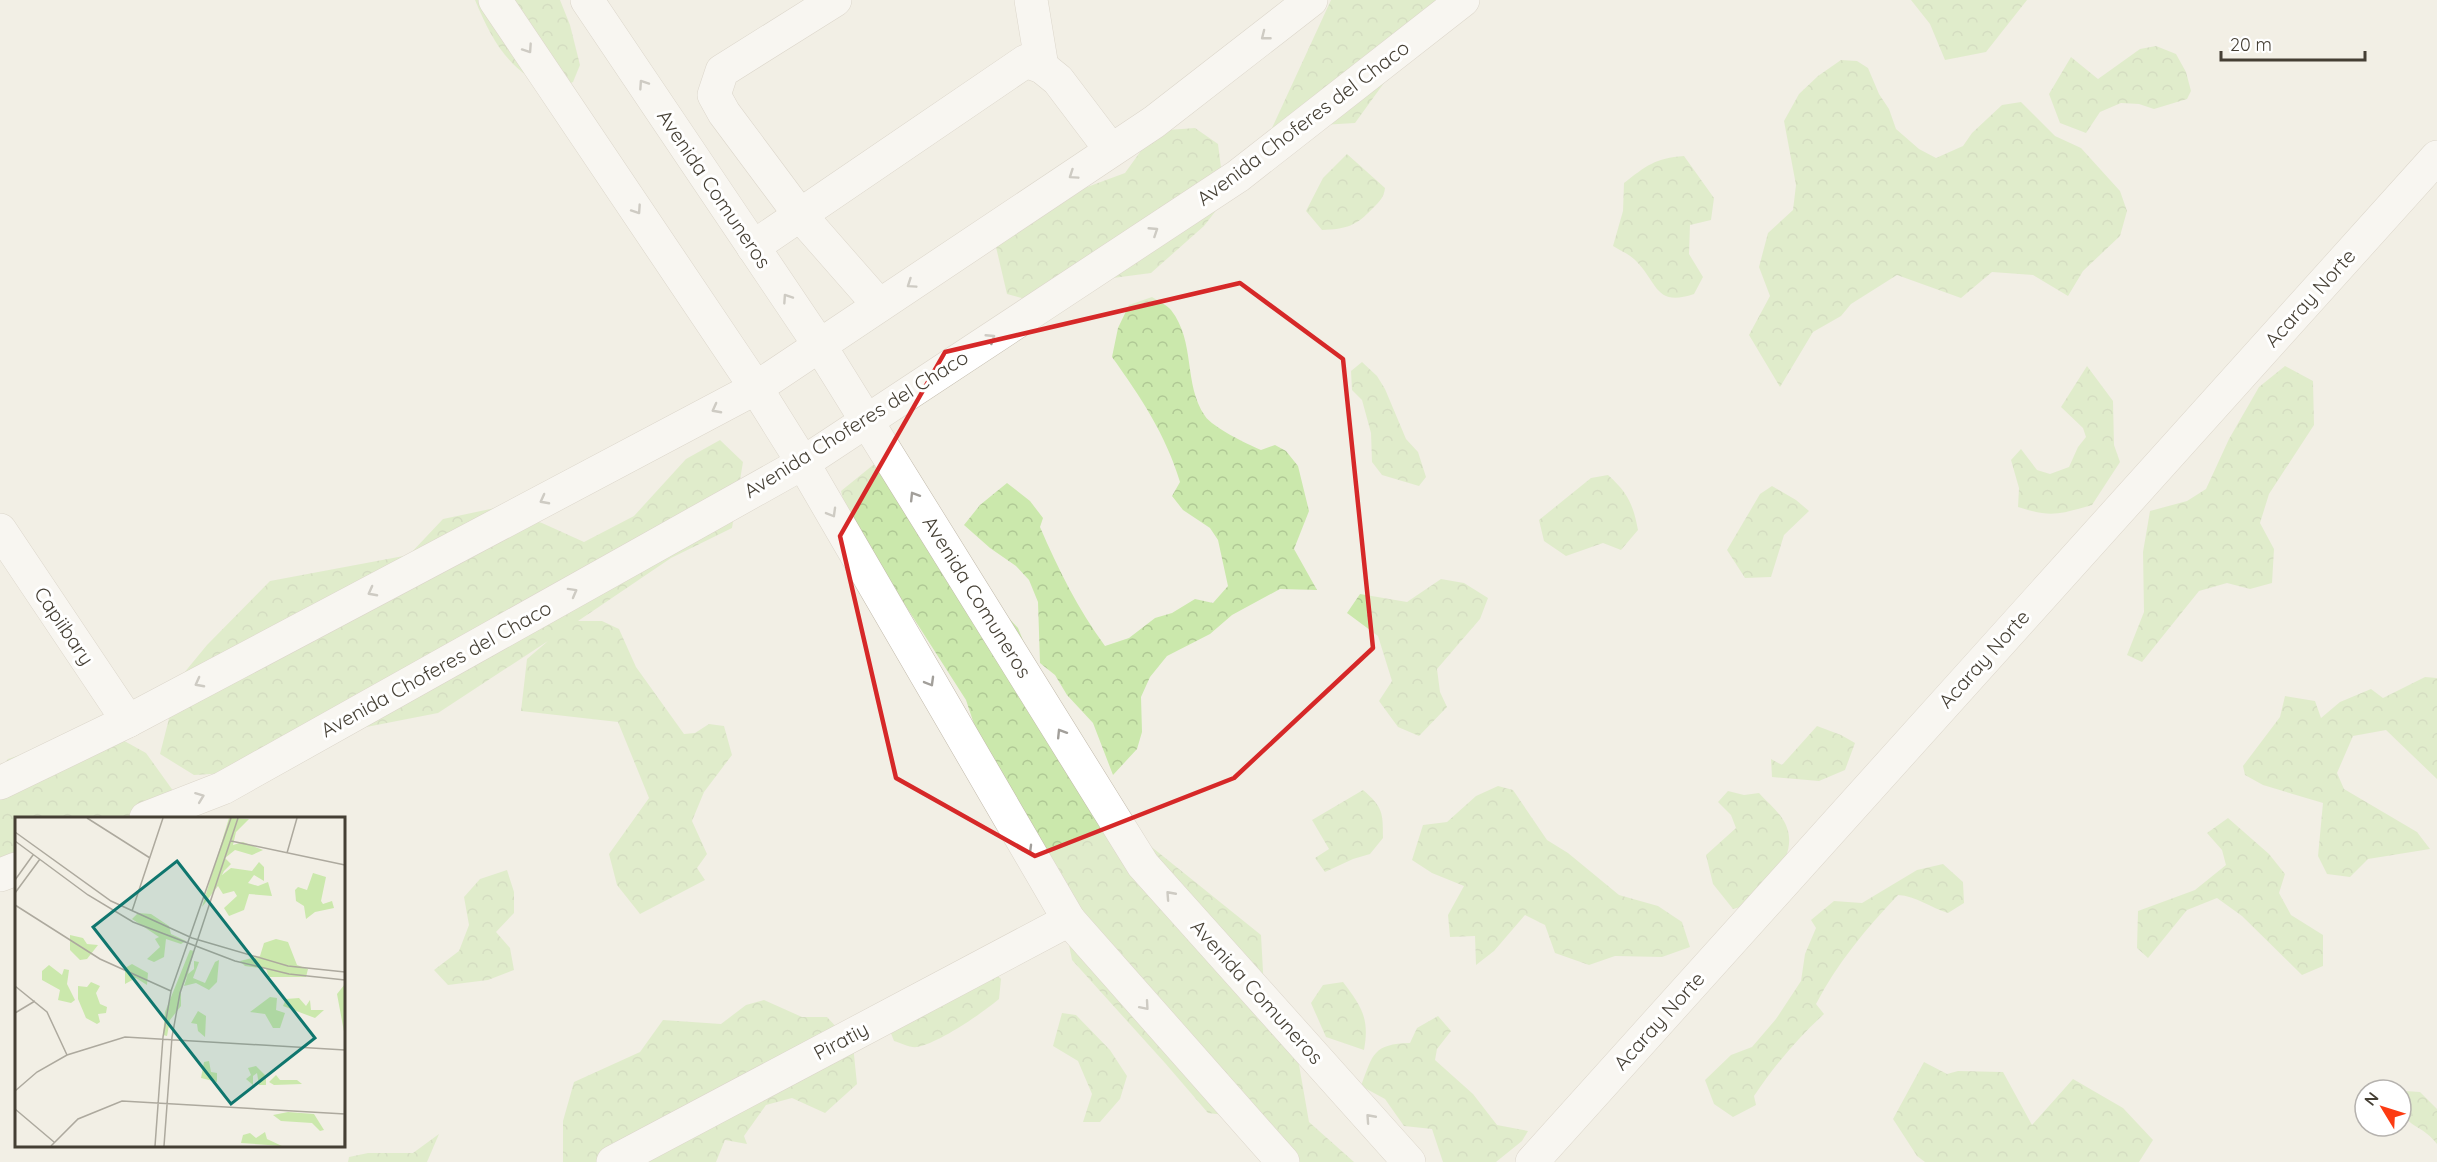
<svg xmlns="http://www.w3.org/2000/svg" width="2437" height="1162" viewBox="0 0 2437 1162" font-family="Quicksand,sans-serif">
<defs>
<pattern id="forest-crowns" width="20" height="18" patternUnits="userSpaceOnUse" patternTransform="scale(1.5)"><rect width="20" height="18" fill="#cbe8ac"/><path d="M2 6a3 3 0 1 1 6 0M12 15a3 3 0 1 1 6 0" fill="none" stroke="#b0c895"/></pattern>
</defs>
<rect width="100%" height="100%" fill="#f2efe5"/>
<!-- forest -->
<g fill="url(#forest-crowns)">
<path d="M475,0H560L570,25L580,65L573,82L555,91C510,73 493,43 475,0Z"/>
<path d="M1331,0H1451L1418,36L1355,123L1272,128Z"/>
<path d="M1911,0H2027L1986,52L1945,60L1930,24Z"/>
<path d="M2156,46L2176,54L2186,72L2191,91L2187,99L2154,109L2139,104L2121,103L2100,112L2086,133L2060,123L2049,94L2071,57L2098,79L2140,49Z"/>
<path d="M1841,60L1857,61L1868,68L1879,94L1889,109L1896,129L1919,149L1936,158L1963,146L1972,133L2002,105L2021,102L2055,136L2081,148L2120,191L2127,211L2120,236L2083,271L2068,296L2033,275L1992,272L1961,298L1897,275L1851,304L1841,316L1813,332L1780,387L1749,335L1770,296L1759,267L1768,233L1793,210L1796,185L1784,121L1799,94L1818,76Z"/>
<path d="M1195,128L1218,144L1225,199L1204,226L1151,273L1075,283L1048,305L1007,294L996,247L1071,193L1125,173L1155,131Z"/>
<path d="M1347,154L1385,188C1384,197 1380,201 1373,208C1356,226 1347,229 1322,230L1306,211L1323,178Z"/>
<path d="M1684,156L1714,198L1711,220L1690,225L1689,254L1703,277L1694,294C1656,307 1658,284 1637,262C1631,255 1621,251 1613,246L1623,211L1624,183C1646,166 1655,158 1684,156Z"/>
<path d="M1152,297C1158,301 1167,305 1171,310C1196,342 1183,384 1205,416C1212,427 1247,444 1261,450L1275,445L1286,451L1298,466L1309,511L1294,549L1317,590L1280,589L1232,615L1210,634L1167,656L1150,677L1141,697L1142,732L1137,749L1113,775L1093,723L1067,695L1055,675L1040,663L1038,602L1029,580L1016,566L990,548L964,525L980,505L1007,483L1030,501L1043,518L1040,527C1058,569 1078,609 1105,646L1129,638L1155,618L1172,613L1195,599L1213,603L1228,586L1218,540L1210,528L1183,510L1172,496L1180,482C1166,435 1140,396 1112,357L1118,328L1129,305Z"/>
<path d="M1362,362L1377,376L1385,389L1406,439L1418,452L1426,477L1419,486L1382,475L1372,462L1371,433L1362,400L1352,390L1351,371Z"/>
<path d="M2087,366L2113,401L2114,445L2120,462L2092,505C2060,514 2051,518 2018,507L2019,488L2011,460L2021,449L2037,470L2050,474L2069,467L2078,447L2086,437L2083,428L2061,407Z"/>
<path d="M2285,366L2313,381L2314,425L2269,494L2260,523L2274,549L2272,583L2250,589L2227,583L2199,591L2142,662L2127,655L2144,612L2143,552L2150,511L2187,501L2206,489L2229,439L2259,387Z"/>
<path d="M720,440L743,462L732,528L671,558L578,621H602L619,629L636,667L684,734L695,733L709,724L724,726L732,755L704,792L692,821L707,854L697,868L705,880L640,914L617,885L609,854L649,798L618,722L521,711L527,659L548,641L438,713L351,730L278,770L194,775L160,754L179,679L207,645L270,581L409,555L443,519L495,508L542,523L584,542L634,516L686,459Z"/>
<path d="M878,461L973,580L1018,628L1073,764L1128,828L1261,935L1266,1026L1298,1059L1309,1122L1354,1162H1283L1242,1117L1208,1113L1165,1063L1072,960L1062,909L986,760L966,700L891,583L855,552L841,491Z"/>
<path d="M1608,475C1628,493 1633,504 1638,530L1621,550L1603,543L1566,556L1544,541L1539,520L1591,478Z"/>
<path d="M1772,486L1796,500L1809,511L1784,535L1771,577L1745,578L1727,550L1760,494Z"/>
<path d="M1441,579L1464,583L1488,598L1480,619L1437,669L1440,692L1447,707L1419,736L1398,727L1379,701L1392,681L1378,636L1347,613L1360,594L1407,602Z"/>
<path d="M2425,677L2437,678V779L2386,730L2353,736L2337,773L2344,789L2417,832L2430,849L2368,859L2350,877L2327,874L2318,856L2323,803L2263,785L2245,775L2243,766L2280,717L2285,696L2315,701L2321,718L2340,702L2371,689L2383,698Z"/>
<path d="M1817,726L1841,735L1855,743L1845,770L1819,781L1772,777L1771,759L1782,765Z"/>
<path d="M101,728L146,753L174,792L159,818H16V873L0,877V769L8,759Z"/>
<path d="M1498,786L1513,790L1547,840L1568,853L1619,895L1658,906L1682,922L1690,947L1662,957L1615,956L1589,965L1555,953L1545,925L1525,915L1494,951L1476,965L1475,936L1450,937L1448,915L1464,886L1432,873L1412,860L1423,825L1447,822L1476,796Z"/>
<path d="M1363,790C1383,807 1383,813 1383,838L1370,854L1353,859L1325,872L1315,858L1329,849L1312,820Z"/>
<path d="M1728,791L1744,795L1759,793C1766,801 1776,809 1782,818C1803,849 1773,878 1756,903L1733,909L1713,884L1706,855L1736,828L1731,815L1718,802Z"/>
<path d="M2228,818L2269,854L2285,874L2279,893L2291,915L2323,935V966L2302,975L2242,916L2217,898L2187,910L2148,958L2137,948L2138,911L2195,890L2226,865L2222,850L2207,833Z"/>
<path d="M1943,864L1963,882L1964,903L1948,913C1931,908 1916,896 1898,895C1866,929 1837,963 1816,1004L1824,1014C1797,1039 1774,1066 1754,1096L1756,1105L1733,1117L1714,1104L1705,1080L1731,1055L1752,1047L1776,1019L1801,981L1805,954L1816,928L1811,920L1834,901L1862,903L1917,870Z"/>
<path d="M507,870L514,892V913L496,932L510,948L514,970L488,980L448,985L434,970L459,951L469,925L464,897L480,879Z"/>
<path d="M988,968L1001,979L999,999C981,1014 939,1043 917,1047C910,1048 901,1043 894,1041L883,1013Z"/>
<path d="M1343,982C1361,1006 1370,1018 1364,1050L1326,1037L1311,1003L1323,985Z"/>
<path d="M764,1000L802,1017H827L853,1045L857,1084L825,1113L792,1098L766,1105L744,1136L747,1144L725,1140L716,1162H563V1121L574,1082L640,1052L663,1020L721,1024L746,1005Z"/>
<path d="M1062,1013L1076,1015L1110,1050L1127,1076L1120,1099L1100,1122H1083L1092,1094L1078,1061L1053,1046Z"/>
<path d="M1438,1016L1451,1031L1437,1049L1435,1060L1473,1094L1497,1125L1528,1131L1522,1141L1496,1162H1443L1432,1129L1404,1126L1385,1099L1361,1086C1373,1054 1373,1044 1410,1043L1417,1028Z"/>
<path d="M1924,1062L1947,1074L1958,1071L2003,1072L2032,1125L2073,1079L2123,1108L2153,1140L2139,1162H1925L1917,1156L1893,1119Z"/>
<path d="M2405,1091L2420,1092L2437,1109V1144C2419,1120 2401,1131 2401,1094Z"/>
<path d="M439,1134L427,1162H348L349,1157L368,1153H413Z"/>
</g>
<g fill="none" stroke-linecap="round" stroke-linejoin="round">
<defs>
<g id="minor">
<path d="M495,0L756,388L803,463L1069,920L1283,1162"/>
<path d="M587,0L820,346L1143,865L1409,1162"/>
<path d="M835,0L722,71L714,95L724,113L800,215L879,305"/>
<path d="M1031,0L1042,67"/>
<path d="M753,247L1026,61L1042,67L1058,80L1111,150"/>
<path d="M0,530L128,721"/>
<path d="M0,783L128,721L756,388L1154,122L1311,0"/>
<path d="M146,818L223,788L803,463L1238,176L1463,0"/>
<path d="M0,875L16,869"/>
<path d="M613,1162L1069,920"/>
<path d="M1532,1162L2437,157"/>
</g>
</defs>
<!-- minor casing -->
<use href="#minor" stroke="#c1b9aa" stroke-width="34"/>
<!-- minor -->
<use href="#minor" stroke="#fff" stroke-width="33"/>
</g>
<!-- one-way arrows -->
<defs><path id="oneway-chevron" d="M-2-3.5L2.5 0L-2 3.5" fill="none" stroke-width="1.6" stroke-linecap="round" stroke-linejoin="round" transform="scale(1.5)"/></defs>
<g stroke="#a29f9a">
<use href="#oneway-chevron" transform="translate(1265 36) rotate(142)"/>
<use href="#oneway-chevron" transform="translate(528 49) rotate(56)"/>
<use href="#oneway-chevron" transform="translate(643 84) rotate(-124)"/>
<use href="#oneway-chevron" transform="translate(1073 175) rotate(146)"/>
<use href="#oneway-chevron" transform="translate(637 210) rotate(56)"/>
<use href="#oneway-chevron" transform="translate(1154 231) rotate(-33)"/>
<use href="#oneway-chevron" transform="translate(911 284) rotate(146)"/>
<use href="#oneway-chevron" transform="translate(787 298) rotate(-124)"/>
<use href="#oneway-chevron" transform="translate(991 338) rotate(-33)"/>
<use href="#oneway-chevron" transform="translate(716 409) rotate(152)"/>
<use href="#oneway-chevron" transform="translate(914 496) rotate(-122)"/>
<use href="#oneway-chevron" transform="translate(544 500) rotate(152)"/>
<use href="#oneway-chevron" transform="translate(832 513) rotate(60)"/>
<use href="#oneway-chevron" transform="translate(372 592) rotate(152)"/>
<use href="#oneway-chevron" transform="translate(573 592) rotate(-29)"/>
<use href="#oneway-chevron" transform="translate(930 682) rotate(60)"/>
<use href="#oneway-chevron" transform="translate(199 683) rotate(152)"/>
<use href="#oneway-chevron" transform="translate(1061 733) rotate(-122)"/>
<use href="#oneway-chevron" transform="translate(200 797) rotate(-21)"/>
<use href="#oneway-chevron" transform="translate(1028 850) rotate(60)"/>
<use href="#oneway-chevron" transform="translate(1170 895) rotate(-132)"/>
<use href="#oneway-chevron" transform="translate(1145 1006) rotate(49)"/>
<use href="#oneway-chevron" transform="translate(1370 1118) rotate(-132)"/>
</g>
<!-- marked area -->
<path d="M0 0H2437V1162H0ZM1240,283L1343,359L1373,648L1234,778L1035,856L896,778L840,536L945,352Z" fill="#f2efe5" fill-opacity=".55" fill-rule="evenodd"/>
<path fill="none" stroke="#d62828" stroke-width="4.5" stroke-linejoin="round" d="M1240,283L1343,359L1373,648L1234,778L1035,856L896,778L840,536L945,352Z"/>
<g text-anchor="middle" stroke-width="6" stroke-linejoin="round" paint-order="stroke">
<!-- street labels -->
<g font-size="20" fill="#453f34" stroke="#fff">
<text transform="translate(1303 123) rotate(-37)" y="7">Avenida Choferes del Chaco</text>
<text transform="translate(714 189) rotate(56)" y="7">Avenida Comuneros</text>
<text transform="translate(2310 298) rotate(-48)" y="7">Acaray Norte</text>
<text transform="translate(856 424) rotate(-32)" y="7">Avenida Choferes del Chaco</text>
<text transform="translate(977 597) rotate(58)" y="7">Avenida Comuneros</text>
<text transform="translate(64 626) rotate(56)" y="7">Capiibary</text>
<text transform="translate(1984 659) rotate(-48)" y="7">Acaray Norte</text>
<text transform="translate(436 669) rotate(-29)" y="7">Avenida Choferes del Chaco</text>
<text transform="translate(1257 992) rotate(48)" y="7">Avenida Comuneros</text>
<text transform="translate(1659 1021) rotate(-48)" y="7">Acaray Norte</text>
<text transform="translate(841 1041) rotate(-28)" y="7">Piratiy</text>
</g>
</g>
<!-- overview -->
<g transform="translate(15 817)">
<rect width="330" height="330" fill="#f2efe5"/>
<path d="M214,1L234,2L221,15L218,28L228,25L248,33L237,38L220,33L210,41L216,47L209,54L207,58L216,51L237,54L244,45L249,50V64L239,58L233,66L243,69L253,65L257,79L234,77L229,93L214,99L209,91L222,79L219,74L208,77L203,69L187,90ZM298,56L311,60L306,84L308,87L317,84L319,91L300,95L291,102L289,89L281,84L280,73L283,70L292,73ZM123,96L136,97L154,109L156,117L171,124L166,127L151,122L149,140L139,145L132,142L145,130L140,122L144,120L117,102ZM55,118L68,121L72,127L83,128L72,142L65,143L55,133ZM261,122L273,125L282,148L293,152L291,160H254L251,152L230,149L225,144L245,139L249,126ZM175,133L179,134L173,157L179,152V144L184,145L178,161L190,166L200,145L204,143L202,165L194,173L181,166L169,169L173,157L166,173V189L155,203L152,219L148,218L150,195ZM117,147L133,156L132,168L121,161L110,167V151ZM34,148L47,158L49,152L54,153L52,167L60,183L56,186L43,183L45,173L27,163V154ZM76,165L85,169L81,176L85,187L92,190L91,196L83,197L85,205L82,207L71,201L63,182V169L72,170ZM330,167V220L322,177ZM255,180L262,181L261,193L270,196L265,211H258L250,197L235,195ZM284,181L291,189L295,183L296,193H309L300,201L268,189L271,182ZM183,194L191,199L190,220L183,214L182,207L176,206ZM194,244L196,255L202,256V265L186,261L189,245ZM241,249L251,259V268H244L242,256L238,259V268L231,262L236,258L233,251ZM261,258L265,263H282L287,267L259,268L254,265ZM273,295L299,297L309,313L305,314L297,306L266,304L258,298ZM250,315L252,322L267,329L226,326L228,318L235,316L241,321Z" fill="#cbe8ac"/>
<path fill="none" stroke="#ada99e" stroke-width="1.5" d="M72,1L135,41M0,15L96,84L177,121L273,149L330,155M0,24L73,78L118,105L220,144L274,157L330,163M216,24L330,48M272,36L282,1M0,63L18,38M0,76L25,42M0,88L85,142L156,174M117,94L148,1M0,169L32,195L52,238M0,196L20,184M0,274L22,255L52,238L110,220L330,233M0,292L39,325M36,329L63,302L107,284L330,297M140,329L148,220L156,174L216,1M149,329L157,220L165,176L223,1M329,329L330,266"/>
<path fill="#0f766e" fill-opacity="0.15" stroke="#0f766e" stroke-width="3" d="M162,44L300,221L216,287L78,110Z"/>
<rect width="330" height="330" fill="none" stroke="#453f34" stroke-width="3"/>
</g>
<!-- north arrow -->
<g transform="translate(2383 1108) rotate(308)"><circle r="28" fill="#ffffff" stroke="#b5b2ae" stroke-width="1.5"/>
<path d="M0-4.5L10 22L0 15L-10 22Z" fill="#fc3b12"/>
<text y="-9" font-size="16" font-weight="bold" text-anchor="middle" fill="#453f34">N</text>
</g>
<!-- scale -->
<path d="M2221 51v9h144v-9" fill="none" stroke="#453f34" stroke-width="3"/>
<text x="2230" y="51" font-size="18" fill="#453f34" stroke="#ffffff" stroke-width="4.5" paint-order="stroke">20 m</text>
</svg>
